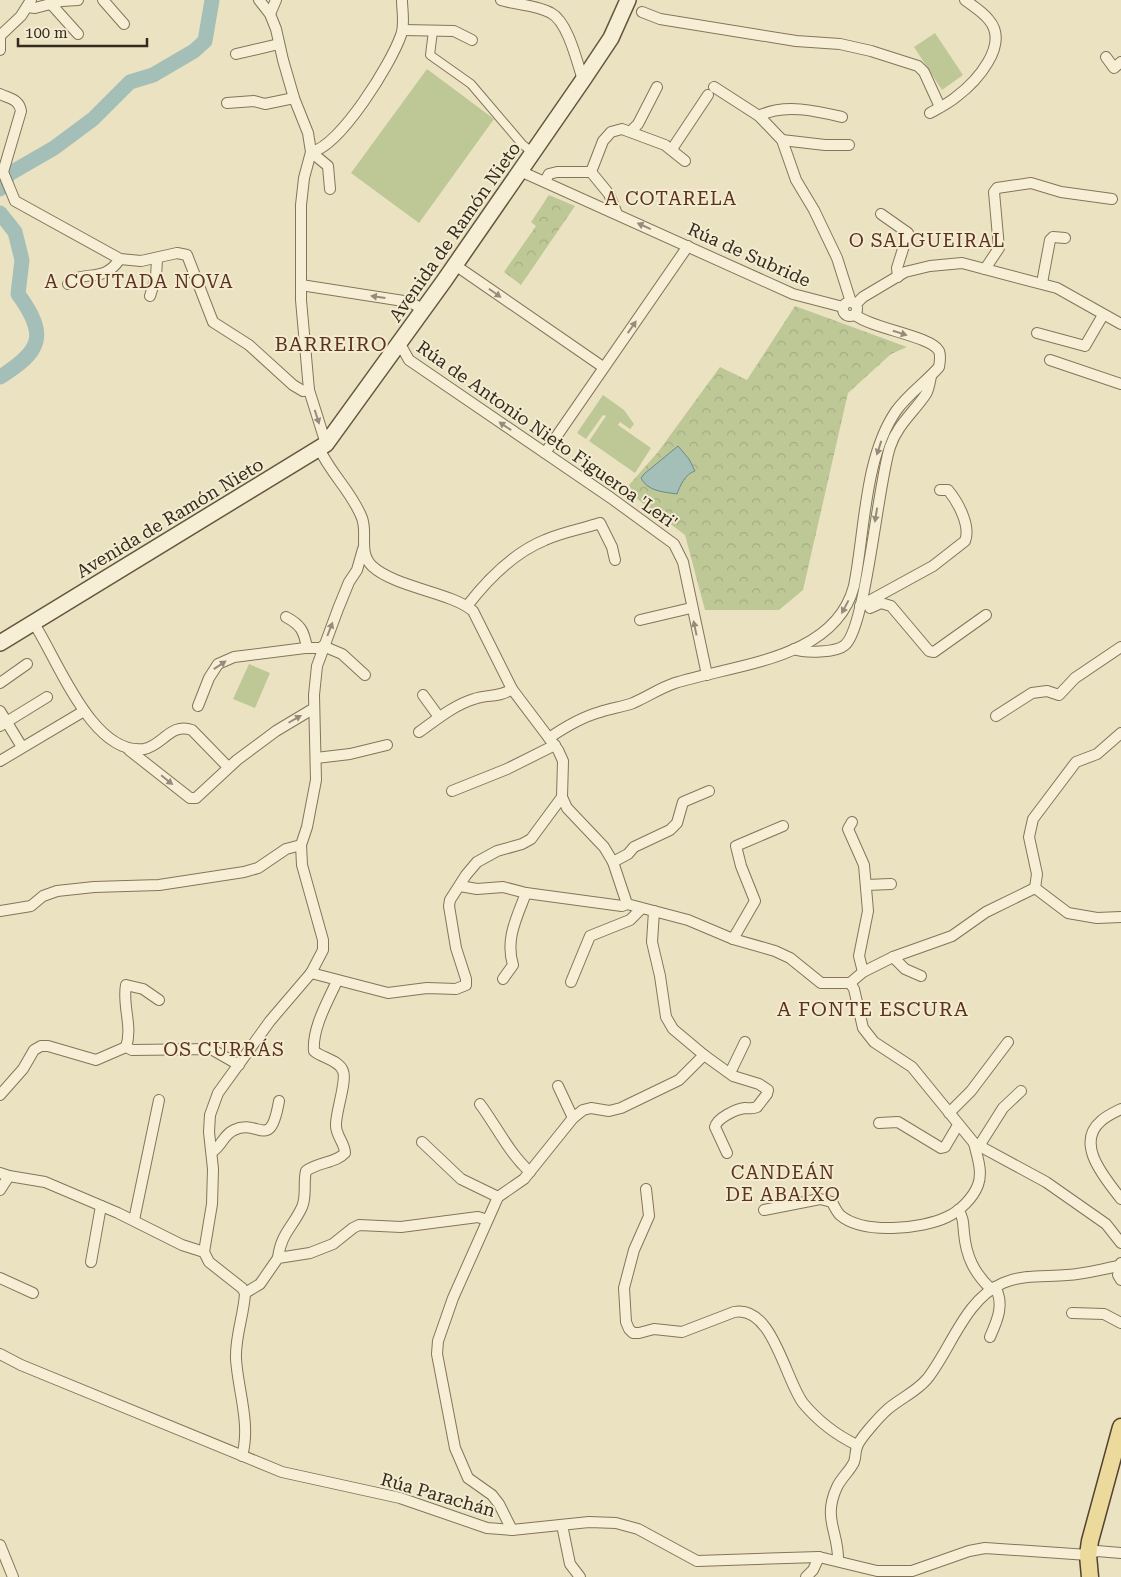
<svg xmlns="http://www.w3.org/2000/svg" width="1121" height="1577" viewBox="0 0 1121 1577" font-family="'Roboto Serif',serif">
<defs>
<pattern id="park-crowns" width="20" height="18" patternUnits="userSpaceOnUse" patternTransform="scale(1.25)"><rect width="20" height="18" fill="#bec897"/><path d="M2 6a3 3 0 1 1 6 0M12 15a3 3 0 1 1 6 0" fill="none" stroke="#a4ac82"/></pattern>
</defs>
<rect width="100%" height="100%" fill="#ebe2c2"/>
<!-- park -->
<g fill="url(#park-crowns)">
<path d="M549,195L575,206L521,285L504,272L536,226L531,222Z"/>
<path d="M795,306L907,347L891,354L848,393L803,590L779,610H705L685,535L636,498L629,485L658,452L720,367L747,380Z"/>
</g>
<!-- pitch -->
<g fill="#bec897">
<path d="M935,33L963,75L942,90L914,47Z"/>
<path d="M427,69L494,119L419,223L351,173Z"/>
<path d="M603,395L624,410L634,424L630,429L620,422L618,425L651,448L635,473L589,441L606,416L603,415L586,439L577,433Z"/>
<path d="M249,664L270,673L255,708L233,699Z"/>
</g>
<!-- water -->
<path fill="#a4beb8" stroke="#6c8b86" d="M678,446L689,459L695,471C685,474 680,486 677,494C663,492 647,491 641,478L644,474Z"/>
<g fill="none" stroke-linecap="round" stroke-linejoin="round">
<!-- river -->
<g stroke="#a4beb8" stroke-width="15">
<path d="M0,189L9,174L54,148L93,119L130,82L153,75L194,51L205,41L212,0"/>
<path d="M0,213L15,232L22,260L18,294C48,335 42,351 0,377"/>
</g>
<defs>
<path id="pedestrian" d="M433,31L430,55L471,84L522,144L533,153"/>
<g id="minor">
<path d="M103,0L124,24"/>
<path d="M259,0L270,14L276,29L283,60L294,98L308,133L311,152L304,178L301,205V300L309,390L326,444"/>
<path d="M501,0C517,5 537,5 551,13C568,22 577,62 583,80"/>
<path d="M51,4L78,34"/>
<path d="M28,7L35,8L62,1L78,0"/>
<path d="M642,12L660,19L796,41L840,44L871,51L918,66L924,72L940,107"/>
<path d="M270,14L276,0"/>
<path d="M403,30L454,31L472,40"/>
<path d="M0,36L21,16L31,0"/>
<path d="M0,50V36"/>
<path d="M236,54L279,44"/>
<path d="M1106,57L1114,68L1121,62"/>
<path d="M714,87L759,116L782,140L796,180L814,210L837,258L851,302"/>
<path d="M0,94C10,99 19,99 21,111L3,172L15,201L120,259L141,261L177,253L187,255L213,322L249,345L293,385L303,391L309,390"/>
<path d="M227,103L254,101L265,104L294,98"/>
<path d="M930,113C939,108 949,103 956,97C976,82 1010,45 989,20C983,12 973,6 965,0"/>
<path d="M759,116C784,103 817,111 842,117"/>
<path d="M631,131L638,124L657,87"/>
<path d="M782,140L825,145H849"/>
<path d="M672,149L708,95"/>
<path d="M311,152C340,147 392,62 401,35C405,25 402,10 402,0"/>
<path d="M311,152L328,166L330,189"/>
<path d="M520,171L793,294L843,307"/>
<path d="M591,172L603,141L611,132L622,129L665,145L685,161"/>
<path d="M545,181L549,174L557,172H591L609,194L617,214"/>
<path d="M881,214L908,233L897,268L898,277"/>
<path d="M455,265L603,367"/>
<path d="M985,269L999,248L994,192L997,188L1031,183L1061,192L1112,199"/>
<path d="M1042,283L1050,240L1053,237L1065,238"/>
<path d="M68,284C85,268 102,285 120,259"/>
<path d="M301,285L410,302L424,310"/>
<path d="M150,296L156,277L157,259"/>
<circle cx="850" cy="309" r="7"/>
<path d="M856,304L863,297L905,272L930,266L962,263L1057,288L1121,324"/>
<path d="M1037,333L1085,346L1103,315"/>
<path d="M400,344L409,360L611,498L674,544L683,562L707,675"/>
<path d="M1050,360L1121,384"/>
<path d="M320,450C331,474 352,492 362,518C368,534 358,552 372,566C396,588 451,592 473,611L512,689L558,750L563,761L562,797L567,808L604,847L613,862L627,904L688,920L733,939L775,951L790,958L821,983H850L854,989L863,1028L874,1042L912,1067L974,1143L1046,1182L1106,1224L1121,1243"/>
<path d="M545,453L688,246"/>
<path d="M467,606C487,580 513,553 545,540C563,532 582,529 600,523L612,547L615,560"/>
<path d="M860,606L933,566L965,541C971,526 958,502 948,490H940"/>
<path d="M870,608L881,603L891,606L929,651L934,652L986,615"/>
<path d="M286,617C301,625 304,631 307,648"/>
<path d="M640,620L691,608"/>
<path d="M33,622C57,658 92,756 144,749C162,746 171,722 192,730L228,767"/>
<path d="M323,646L342,654L365,675"/>
<path d="M794,649C805,653 836,653 845,645C866,627 878,483 890,447C897,425 914,412 926,394C929,389 930,381 931,376"/>
<path d="M0,683L27,664"/>
<path d="M423,695L439,717"/>
<path d="M198,706L209,678L218,664L234,657L305,648H323"/>
<path d="M0,711L22,747"/>
<path d="M996,716L1032,693L1047,691L1059,695L1075,678L1121,647"/>
<path d="M0,726L47,697"/>
<path d="M419,732C436,720 454,705 474,699C487,694 499,698 512,689"/>
<path d="M549,738C565,727 582,717 600,712C611,708 623,707 633,703C647,697 660,688 675,683C735,664 835,660 854,586C865,531 864,458 896,411C908,394 926,382 939,367C940,361 941,356 939,351C931,336 873,329 855,315"/>
<path d="M129,750L190,798H196L237,760L276,731L311,710L314,711"/>
<path d="M316,758L350,754L387,745"/>
<path d="M0,761L84,711"/>
<path d="M452,791L507,769L555,745"/>
<path d="M852,822L848,829L864,865L868,911L859,956L863,972"/>
<path d="M613,862L628,854L634,847L670,830L677,823L683,802L709,791"/>
<path d="M866,885L891,884"/>
<path d="M460,886L477,889L503,887L526,893L622,906L627,904"/>
<path d="M1035,888L1037,874L1029,837L1033,819L1076,762L1097,754L1121,733"/>
<path d="M1035,888L1068,913L1097,918L1121,917"/>
<path d="M0,911L31,906L43,896L57,891L94,887L159,885L244,872L258,868L286,849L301,845"/>
<path d="M733,939L755,901L741,866L736,846L783,826"/>
<path d="M893,957L905,969L921,976"/>
<path d="M311,973L388,993L427,988L456,989L466,985V979L456,948L449,906L450,900L466,875L477,862L497,851L522,844L531,839L562,797"/>
<path d="M503,979L513,965C505,939 517,917 526,893"/>
<path d="M571,982L590,936L630,920L641,909"/>
<path d="M850,983L863,972L893,957L952,936L986,912L1035,888"/>
<path d="M126,1047C133,1026 122,1006 126,985L143,989L159,1000"/>
<path d="M704,1055L733,1076L759,1084L768,1090L767,1094L757,1107C752,1109 750,1108 745,1108C736,1109 717,1118 715,1127L727,1153"/>
<path d="M730,1073L745,1042"/>
<path d="M558,1086L573,1118"/>
<path d="M0,1095L23,1069L34,1050L41,1046H48L96,1060L126,1047L132,1050L211,1049L239,1065"/>
<path d="M480,1104C497,1127 509,1153 530,1172"/>
<path d="M1121,1109C1115,1112 1106,1116 1101,1121C1074,1144 1106,1179 1121,1199"/>
<path d="M949,1113L971,1091L1008,1042"/>
<path d="M879,1123L898,1122L941,1148L945,1147L958,1125"/>
<path d="M422,1142L461,1179L498,1197"/>
<path d="M979,1146L1003,1108L1021,1091"/>
<path d="M212,1152C222,1146 223,1135 234,1130C259,1118 270,1153 279,1101"/>
<path d="M0,1173L9,1176L45,1182L118,1213L182,1245L204,1252"/>
<path d="M646,1189L649,1216L634,1250L624,1288L626,1322L629,1329L633,1333H639L654,1329L682,1332L734,1312C772,1304 785,1379 803,1403C818,1421 836,1435 857,1445"/>
<path d="M0,1190L9,1176"/>
<path d="M764,1210L820,1199L832,1202C834,1206 837,1212 840,1215C863,1235 922,1229 947,1217C960,1211 973,1198 978,1185C983,1172 977,1156 974,1143"/>
<path d="M958,1210C964,1218 963,1224 964,1233C966,1256 974,1273 991,1289"/>
<path d="M134,1220L159,1100"/>
<path d="M278,1258C281,1233 293,1227 302,1207C307,1196 303,1183 306,1171C318,1162 336,1163 345,1153C345,1143 335,1135 336,1124C336,1111 347,1081 343,1071C339,1060 322,1058 314,1051C312,1028 328,1001 337,981"/>
<path d="M91,1262L101,1206"/>
<path d="M1121,1263L1118,1275L1121,1280"/>
<path d="M0,1278L33,1293"/>
<path d="M245,1293L260,1284L278,1258L310,1253L333,1244L353,1228L359,1225L401,1227L478,1217L487,1220"/>
<path d="M1072,1313L1104,1314L1121,1323"/>
<path d="M990,1337C997,1321 1005,1304 995,1287"/>
<path d="M0,1354L21,1365L282,1472L400,1498L487,1528L512,1530L589,1522L616,1523L638,1529L697,1561L819,1557L877,1571H912L969,1551L985,1548L1088,1555L1097,1551L1121,1553"/>
<path d="M242,1456C251,1424 238,1391 236,1359C235,1336 244,1315 245,1293L242,1288L209,1262L204,1252L212,1204L213,1169L209,1132L210,1115L218,1093L270,1021L311,973L323,950V940L302,865L301,845L307,827L316,780L314,695L317,666L338,609L349,582L357,570L363,549"/>
<path d="M562,1525L570,1564L580,1577"/>
<path d="M512,1530L499,1504L492,1495L468,1478L455,1448L437,1354L438,1341L453,1298L498,1197L524,1179L573,1118L583,1110L591,1108L609,1111L621,1108L679,1080L704,1055L673,1029L666,1017L660,976L652,942L654,911"/>
<path d="M0,1545L13,1577"/>
<path d="M838,1561C839,1532 822,1519 837,1487C841,1478 850,1471 854,1462C856,1457 855,1451 857,1447C859,1439 881,1415 888,1409C901,1398 916,1392 927,1379C951,1349 965,1299 1003,1283C1024,1274 1046,1277 1067,1275C1085,1274 1102,1269 1119,1266"/>
<path d="M806,1577L813,1570L819,1557"/>
</g>
<path id="secondary" d="M0,643L326,444L444,281L583,80L611,38L628,0"/>
<path id="primary" d="M1090,1577L1088,1555L1090,1541L1121,1427"/>
</defs>
<!-- pedestrian casing -->
<use href="#pedestrian" stroke="#84745a" stroke-width="10"/>
<!-- minor casing -->
<use href="#minor" stroke="#84745a" stroke-width="12"/>
<!-- secondary casing -->
<use href="#secondary" stroke="#65553e" stroke-width="18"/>
<!-- primary casing -->
<use href="#primary" stroke="#52422f" stroke-width="19"/>
<!-- pedestrian -->
<use href="#pedestrian" stroke="#f6efd5" stroke-width="8"/>
<!-- minor -->
<use href="#minor" stroke="#f6efd5" stroke-width="10"/>
<!-- secondary -->
<use href="#secondary" stroke="#f6efd5" stroke-width="15"/>
<!-- primary -->
<use href="#primary" stroke="#ecda9c" stroke-width="16"/>
</g>
<!-- one-way arrows -->
<defs><path id="oneway-solid" d="M-6-.8H1V-3.2L6.5 0L1 3.2V.8H-6Z" transform="scale(1.25)"/></defs>
<g fill="#958d7a">
<use href="#oneway-solid" transform="translate(644 226) rotate(-156)"/>
<use href="#oneway-solid" transform="translate(495 293) rotate(35)"/>
<use href="#oneway-solid" transform="translate(378 297) rotate(-172)"/>
<use href="#oneway-solid" transform="translate(632 327) rotate(-55)"/>
<use href="#oneway-solid" transform="translate(900 333) rotate(18)"/>
<use href="#oneway-solid" transform="translate(317 417) rotate(72)"/>
<use href="#oneway-solid" transform="translate(505 426) rotate(-146)"/>
<use href="#oneway-solid" transform="translate(879 448) rotate(108)"/>
<use href="#oneway-solid" transform="translate(876 515) rotate(99)"/>
<use href="#oneway-solid" transform="translate(845 607) rotate(118)"/>
<use href="#oneway-solid" transform="translate(695 628) rotate(-102)"/>
<use href="#oneway-solid" transform="translate(330 629) rotate(-69)"/>
<use href="#oneway-solid" transform="translate(220 665) rotate(-34)"/>
<use href="#oneway-solid" transform="translate(295 719) rotate(-30)"/>
<use href="#oneway-solid" transform="translate(167 780) rotate(39)"/>
</g>
<g text-anchor="middle" stroke-width="4" stroke-linejoin="round" paint-order="stroke">
<!-- street labels -->
<g font-size="18" fill="#342b1e" stroke="#f3ecd1">
<text transform="translate(455 232) rotate(-55)" y="6">Avenida de Ramón Nieto</text>
<text transform="translate(749 255) rotate(24)" y="6">Rúa de Subride</text>
<text transform="translate(547 435) rotate(35)" y="6">Rúa de Antonio Nieto Figueroa 'Leri'</text>
<text transform="translate(170 518) rotate(-31)" y="6">Avenida de Ramón Nieto</text>
<text transform="translate(438 1495) rotate(16)" y="6">Rúa Parachán</text>
</g>
<!-- neighbourhood labels -->
<g font-size="19" letter-spacing="1" fill="#5e3220" stroke="#f3ecd1">
<text x="671" y="205">A COTARELA</text>
<text x="927" y="247">O SALGUEIRAL</text>
<text x="139" y="288">A COUTADA NOVA</text>
<text x="224" y="1056">OS CURRÁS</text>
<text x="783" y="1179">CANDEÁN<tspan x="783" dy="22">DE ABAIXO</tspan></text>
</g>
<!-- quarter labels -->
<g font-size="20" letter-spacing="1" fill="#5e3220" stroke="#f3ecd1">
<text x="331" y="351">BARREIRO</text>
<text x="873" y="1016">A FONTE ESCURA</text>
</g>
</g>
<!-- scale -->
<path d="M18 38v8h129v-8" fill="none" stroke="#342b1e" stroke-width="2.5"/>
<text x="25" y="38" font-size="15" fill="#342b1e" stroke="#f3ecd1" stroke-width="4" paint-order="stroke">100 m</text>
</svg>
